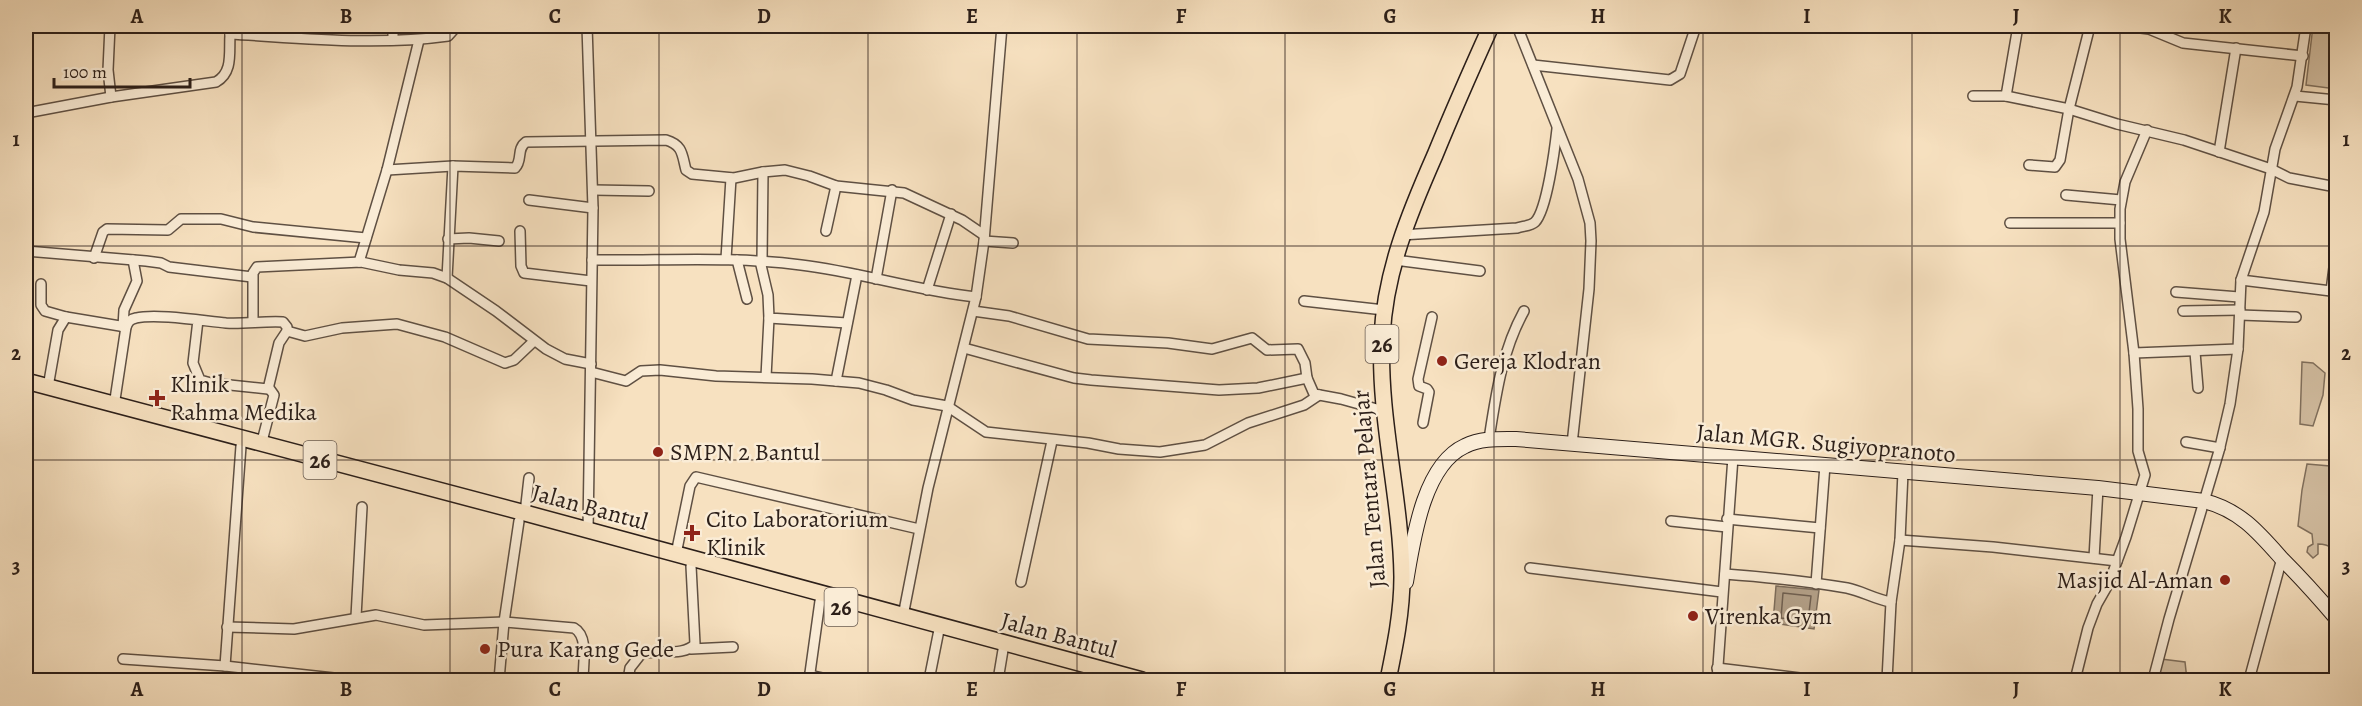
<svg xmlns="http://www.w3.org/2000/svg" width="2362" height="706" viewBox="0 0 2362 706" font-family="Alegreya,serif">
<rect width="100%" height="100%" fill="#f7e1c0"/>
<filter id="stains"><feTurbulence type="fractalNoise" baseFrequency=".00333" numOctaves="4"/><feColorMatrix values="0 0 0 0 .2 0 0 0 0 .09 0 0 0 0 .02 0 0 0 .5 -.17"/></filter>
<radialGradient id="worn" r=".72"><stop offset=".6" stop-color="#630" stop-opacity="0"/><stop offset="1" stop-color="#630" stop-opacity=".3"/></radialGradient>
<!-- green -->
<g fill="#d4c0a4" stroke="#80705e" stroke-width="1.5">
<path d="M2313,26H2336V89L2306,85Z"/>
<path d="M2302,362L2313,363L2325,373L2323,395L2313,426L2300,424Z"/>
<path d="M2307,464L2330,466L2336,480V560C2333,549 2331,544 2318,544V554L2313,558L2307,552L2308,547L2313,544L2312,534L2298,526L2302,490Z"/>
<path d="M2161,659L2185,662L2187,680H2157Z"/>
</g>
<!-- water -->
<path fill="#b29f87" stroke="#7c6c5b" stroke-width="1.5" d="M1776,586L1819,590L1814,629L1773,623Z"/>
<g fill="none" stroke-linecap="round" stroke-linejoin="round">
<!-- shore -->
<path stroke="#6f5f50" stroke-width="1.5" d="M1783,593L1811,596L1808,621L1781,618Z"/>
<defs>
<g id="minor">
<path d="M110,26L108,70L111,97"/>
<path d="M393,26V40"/>
<path d="M587,26L593,208L588,530"/>
<path d="M1517,26L1578,179L1590,223L1591,241L1589,289L1572,444"/>
<path d="M2125,26L2149,29L2183,43L2303,56"/>
<path d="M230,34C302,38 376,46 448,36L457,26"/>
<path d="M1533,65L1670,80L1680,74L1696,26"/>
<path d="M1973,96H2006L2069,109L2117,124L2184,140L2271,169L2289,178L2336,187"/>
<path d="M2006,96L2018,26"/>
<path d="M2295,96L2336,100"/>
<path d="M26,113L111,97L216,82C236,71 227,46 231,26"/>
<path d="M2147,130L2125,182L2120,209V239L2134,353L2238,349"/>
<path d="M2219,152L2236,48"/>
<path d="M2029,165L2055,167L2060,160L2069,109L2090,26"/>
<path d="M387,170L453,166L515,168C523,160 516,149 526,142L666,140C683,145 682,155 686,170L692,174L734,178L763,172L785,170L809,176L836,186L904,193L962,220L984,235"/>
<path d="M593,190L649,191"/>
<path d="M2066,195L2121,200"/>
<path d="M529,200L593,208"/>
<path d="M2010,223H2120"/>
<path d="M520,231L521,266L524,273L591,281"/>
<path d="M826,231L836,186"/>
<path d="M1401,235L1517,228C1523,226 1531,226 1535,222C1547,210 1555,147 1557,129"/>
<path d="M448,239L469,238L499,241"/>
<path d="M984,241L1013,243"/>
<path d="M26,251L146,261L161,263L169,267L252,277"/>
<path d="M94,258L103,232L107,229L168,230L181,219H221L253,227L366,238"/>
<path d="M726,259L731,178"/>
<path d="M592,260C662,261 732,256 801,265C860,272 917,291 976,297"/>
<path d="M737,260L747,299"/>
<path d="M1395,260L1480,271"/>
<path d="M760,261L768,295L769,318L847,323"/>
<path d="M762,261L763,172"/>
<path d="M359,262L387,170L419,40"/>
<path d="M447,278L453,166"/>
<path d="M876,279L892,190"/>
<path d="M2241,280L2331,291L2336,293"/>
<path d="M41,284V305L45,311L66,317L126,327"/>
<path d="M927,290L951,214"/>
<path d="M2331,291L2336,252"/>
<path d="M2176,292L2239,297"/>
<path d="M1304,301L1384,310"/>
<path d="M973,311L1009,316L1088,339L1168,343L1212,349L1252,338L1267,350L1298,349L1305,363L1307,378"/>
<path d="M2183,311L2240,310"/>
<path d="M2240,315L2296,317"/>
<path d="M253,322V273L257,267L361,262L399,270L433,273L447,278L496,311L546,349L565,359L591,364"/>
<path d="M123,327L124,310L137,281L133,260"/>
<path d="M287,331L305,336L342,328L397,324L445,337L505,363L514,360L534,341"/>
<path d="M964,348L1074,378L1091,380L1219,390L1258,388L1307,378L1314,394L1341,399L1384,411"/>
<path d="M2195,352L2198,388"/>
<path d="M591,372L626,381L641,371L660,370L716,376L812,379L859,383L886,390L913,400L947,406L986,432L1088,443L1119,449L1160,452L1205,445L1248,423L1304,405L1319,395"/>
<path d="M766,377L769,318"/>
<path d="M836,381L857,275"/>
<path d="M48,387L58,330L66,317"/>
<path d="M114,406L126,327C128,322 130,319 136,318C156,313 204,321 226,323C245,324 264,321 283,322L287,327V331L279,343L268,389L211,383L200,380L193,363L198,320"/>
<path d="M1423,423L1429,392L1427,389L1419,386L1418,379L1432,317"/>
<path d="M1489,439C1496,394 1502,351 1524,311"/>
<path d="M2186,442L2220,448"/>
<path d="M261,445L274,395L269,388"/>
<path d="M525,513L529,478"/>
<path d="M1727,519L1820,528"/>
<path d="M1671,521L1727,527"/>
<path d="M1900,540L1993,547L2117,561"/>
<path d="M676,554L690,486L696,477L919,529"/>
<path d="M2094,558L2098,488"/>
<path d="M1530,568L1722,592"/>
<path d="M1725,574C1765,577 1806,581 1847,588C1862,591 1874,599 1891,602"/>
<path d="M1021,582L1052,441"/>
<path d="M1816,584L1825,465"/>
<path d="M903,616L928,488L976,297L984,241L1002,26"/>
<path d="M356,617L362,507"/>
<path d="M227,627L294,629L376,615L424,625L504,622L574,628C589,636 583,665 583,680"/>
<path d="M691,649L733,647"/>
<path d="M123,659L225,666L352,680"/>
<path d="M225,666L241,446"/>
<path d="M1717,668L1816,680"/>
<path d="M809,675L832,680"/>
<path d="M499,680L504,622L519,521"/>
<path d="M628,680L630,668L641,654C657,649 684,657 695,644L691,566"/>
<path d="M809,680L820,601"/>
<path d="M929,680L940,625"/>
<path d="M998,680L1003,650"/>
<path d="M1717,680L1733,457"/>
<path d="M1887,680L1891,602L1900,540L1903,472"/>
<path d="M2075,680L2088,628L2097,604L2109,583L2126,537L2145,475L2138,451V409L2134,353"/>
<path d="M2153,680L2169,619L2219,451L2230,404L2238,349L2241,280L2264,212L2275,149L2297,87L2306,26"/>
<path d="M2249,680L2282,558"/>
</g>
<path id="secondary" d="M1406,582C1413,541 1423,465 1465,446C1481,438 1499,439 1516,439L2098,488L2204,501C2240,510 2259,533 2282,559C2301,578 2319,598 2336,618"/>
<g id="primary">
<path d="M26,381L525,513L1142,680"/>
<path d="M1388,680C1395,646 1402,612 1402,577C1401,496 1378,418 1382,337C1385,272 1409,214 1435,155C1453,111 1472,68 1491,26"/>
</g>
</defs>
<!-- minor casing -->
<use href="#minor" stroke="#5f5043" stroke-width="12"/>
<!-- secondary casing -->
<use href="#secondary" stroke="#2c1f19" stroke-width="16"/>
<!-- primary casing -->
<use href="#primary" stroke="#2c1f19" stroke-width="18"/>
<!-- minor -->
<use href="#minor" stroke="#faecd6" stroke-width="9"/>
<!-- secondary -->
<use href="#secondary" stroke="#faecd6" stroke-width="14"/>
<!-- primary -->
<use href="#primary" stroke="#f7e1c0" stroke-width="15"/>
</g>
<!-- grid -->
<path fill="none" stroke="#2c1f19" stroke-width="1.5" stroke-opacity="0.55" d="M242,26V680M450,26V680M659,26V680M868,26V680M1077,26V680M1285,26V680M1494,26V680M1703,26V680M1912,26V680M2120,26V680M26,246H2336M26,460H2336"/>
<!-- markers -->
<g fill="#8f2418" stroke="#faecd6" stroke-width="2">
<circle cx="1442" cy="361" r="6"/>
<path d="M154 389h6v6h6v6h-6v6h-6v-6h-6v-6h6z"/>
<circle cx="658" cy="452" r="6"/>
<path d="M689 524h6v6h6v6h-6v6h-6v-6h-6v-6h6z"/>
<circle cx="2225" cy="580" r="6"/>
<circle cx="1693" cy="616" r="6"/>
<circle cx="485" cy="649" r="6"/>
</g>
<g text-anchor="middle" stroke-width="5" stroke-linejoin="round" paint-order="stroke">
<!-- shield labels -->
<g fill="#faecd6" stroke="#6a5c52" stroke-width="1.5">
<rect x="1365.5" y="325" width="33" height="38" rx="4.5"/>
<rect x="303.5" y="441" width="33" height="38" rx="4.5"/>
<rect x="824.5" y="588" width="33" height="38" rx="4.5"/>
</g>
<g font-size="22" font-weight="bold" fill="#2c1f19">
<text x="1382" y="352">26</text>
<text x="320" y="468">26</text>
<text x="841" y="615">26</text>
</g>
<!-- poi labels -->
<g font-size="24" fill="#2c1f19" stroke="#faecd6" text-anchor="start">
<text x="1454" y="369">Gereja Klodran</text>
<text x="170" y="392">Klinik<tspan x="170" dy="28">Rahma Medika</tspan></text>
<text x="670" y="460">SMPN 2 Bantul</text>
<text x="706" y="527">Cito Laboratorium<tspan x="706" dy="28">Klinik</tspan></text>
<text x="2213" y="588" text-anchor="end">Masjid Al-Aman</text>
<text x="1705" y="624">Virenka Gym</text>
<text x="497" y="657">Pura Karang Gede</text>
</g>
<!-- street labels -->
<g font-size="24" fill="#2c1f19" stroke="#faecd6">
<text transform="translate(1826 443) rotate(5)" y="8">Jalan MGR. Sugiyopranoto</text>
<text transform="translate(1369 489) rotate(-95)" y="8">Jalan Tentara Pelajar</text>
<text transform="translate(590 507) rotate(15)" y="8">Jalan Bantul</text>
<text transform="translate(1059 635) rotate(15)" y="8">Jalan Bantul</text>
</g>
</g>
<!-- margin -->
<rect width="2362" height="706" fill="none" stroke="#f7e1c0" stroke-width="66"/>
<!-- scale -->
<path d="M54 78v9h136v-9" fill="none" stroke="#2c1f19" stroke-width="3"/>
<text x="63" y="78" font-size="18" fill="#2c1f19" stroke="#faecd6" stroke-width="4.5" paint-order="stroke">100 m</text>
<rect x="33" y="33" width="2296" height="640" fill="none" stroke="#2c1f19" stroke-width="2"/>
<g font-size="20" text-anchor="middle" font-weight="bold" fill="#2c1f19">
<text x="137" y="23">A</text>
<text x="346" y="23">B</text>
<text x="555" y="23">C</text>
<text x="764" y="23">D</text>
<text x="972" y="23">E</text>
<text x="1181" y="23">F</text>
<text x="1390" y="23">G</text>
<text x="1598" y="23">H</text>
<text x="1807" y="23">I</text>
<text x="2016" y="23">J</text>
<text x="2225" y="23">K</text>
<text x="16" y="146">1</text>
<text x="2346" y="146">1</text>
<text x="16" y="360">2</text>
<text x="2346" y="360">2</text>
<text x="16" y="573">3</text>
<text x="2346" y="573">3</text>
<text x="137" y="696">A</text>
<text x="346" y="696">B</text>
<text x="555" y="696">C</text>
<text x="764" y="696">D</text>
<text x="972" y="696">E</text>
<text x="1181" y="696">F</text>
<text x="1390" y="696">G</text>
<text x="1598" y="696">H</text>
<text x="1807" y="696">I</text>
<text x="2016" y="696">J</text>
<text x="2225" y="696">K</text>
</g>
<rect width="100%" height="100%" filter="url(#stains)"/>
<rect width="100%" height="100%" fill="url(#worn)"/>
</svg>
